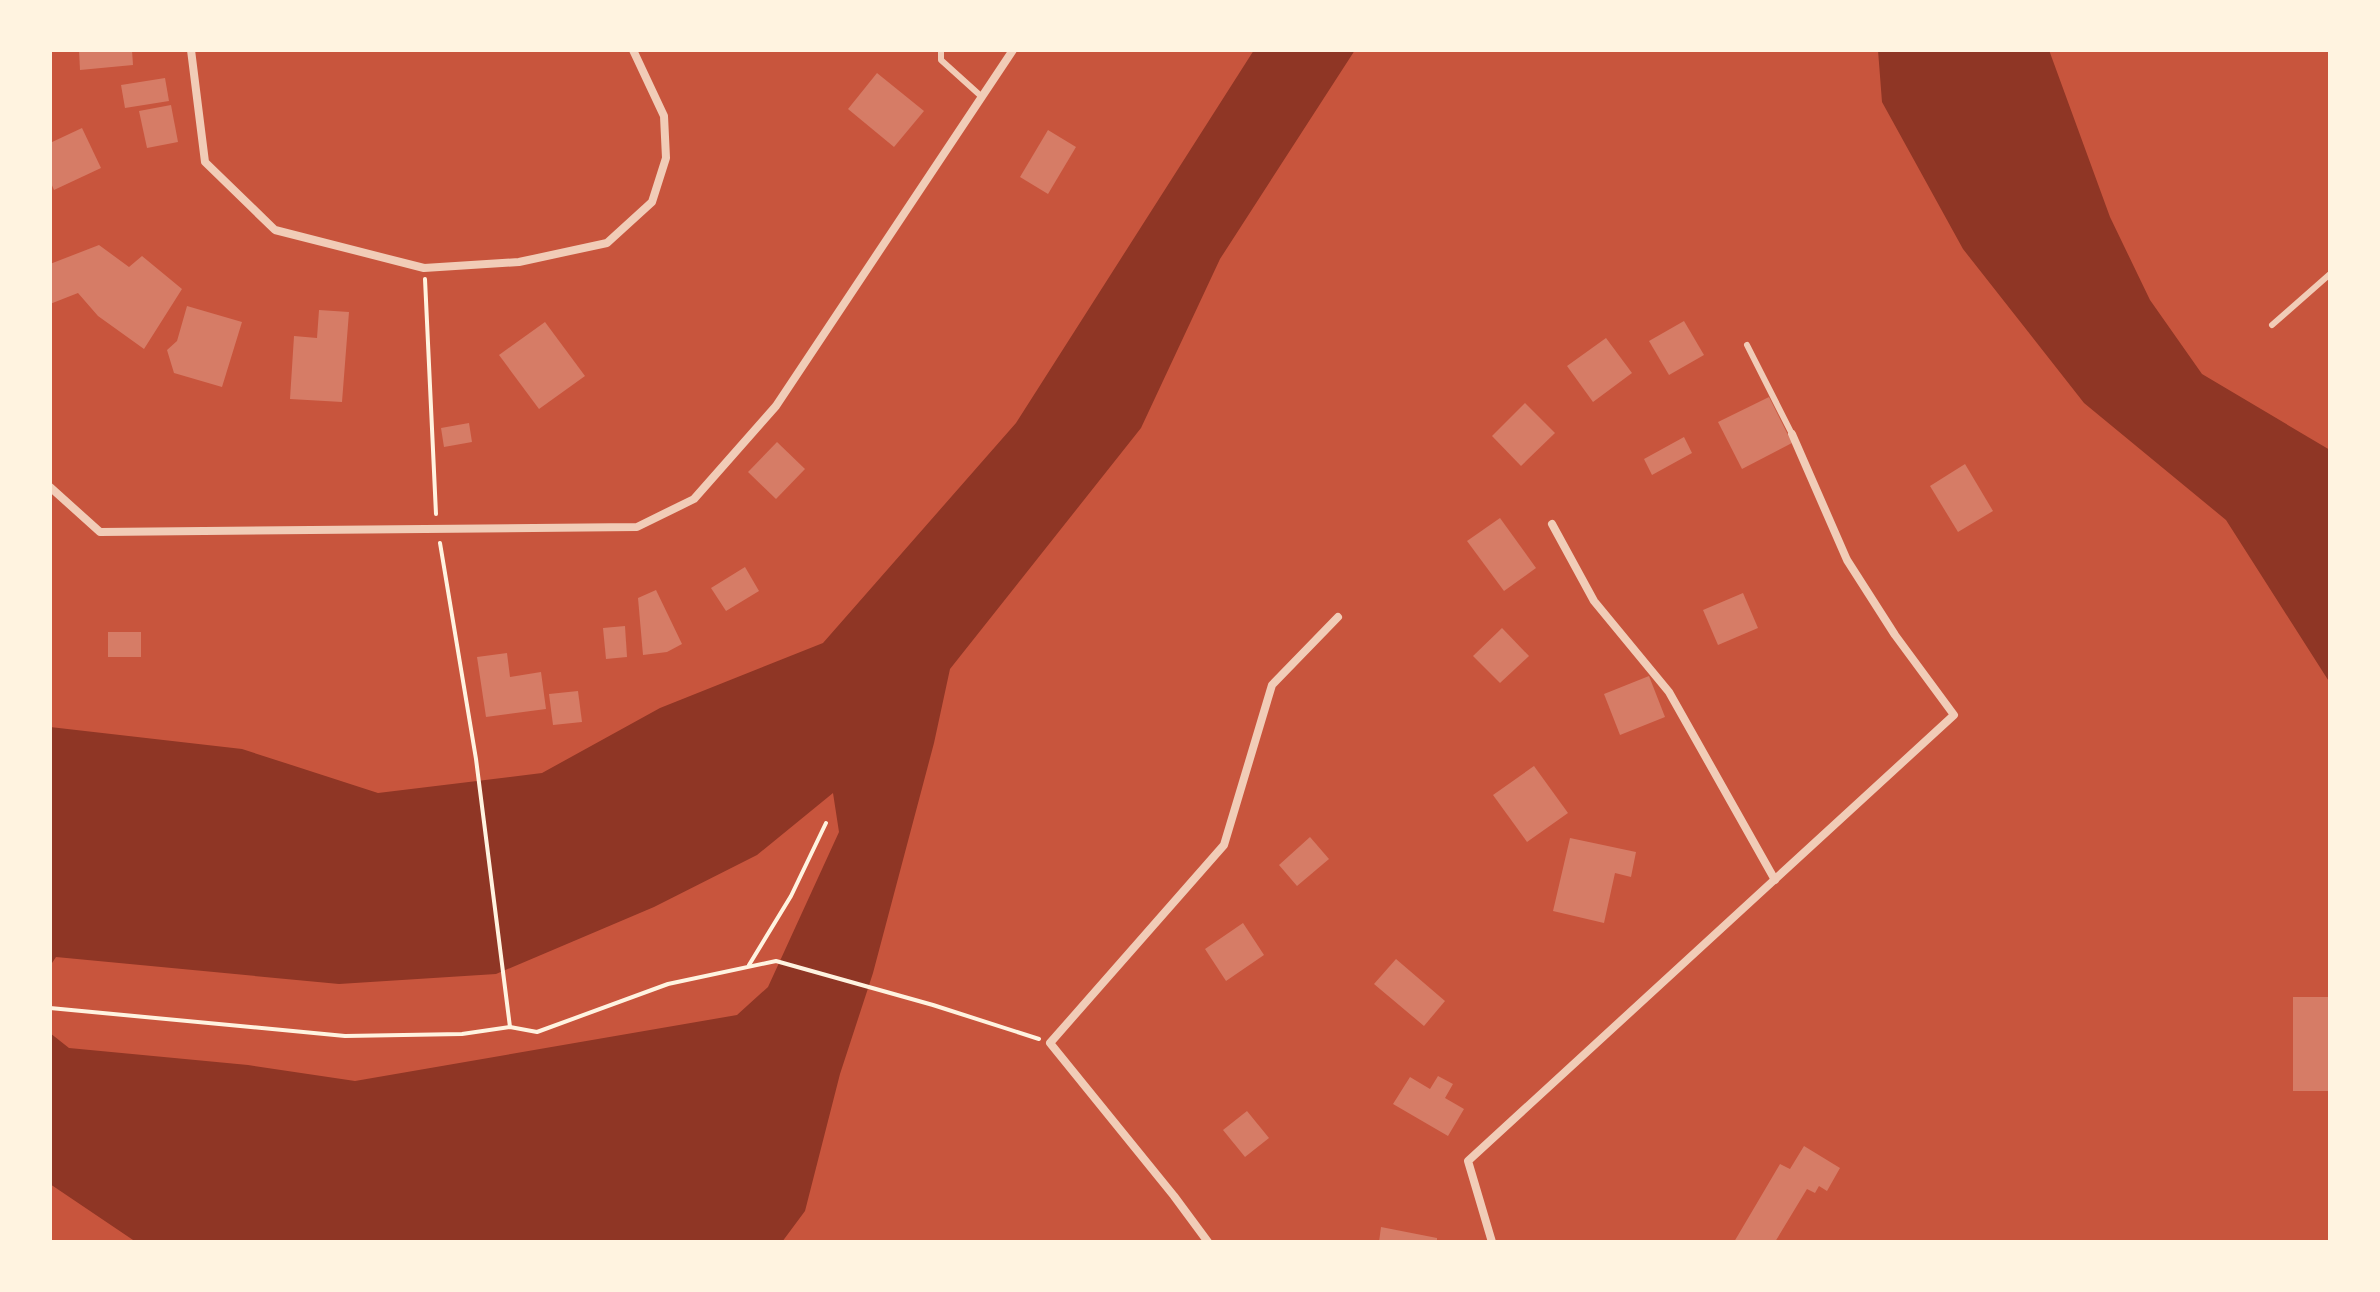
<svg xmlns="http://www.w3.org/2000/svg" width="2380" height="1292" viewBox="0 0 2380 1292" font-family="Overpass,sans-serif">
<rect width="100%" height="100%" fill="#c8553d"/>
<!-- water -->
<g fill="#8f3625">
<path d="M1254,50H1355L1220,259L1141,428L950,669L934,743L873,973L840,1074L805,1211L782,1242H136L50,1184V1033L69,1048L248,1065L355,1081L737,1015L768,987L839,832L833,793L757,855L654,907L496,974L339,984L56,957L50,966V727L242,749L378,793L542,773L660,708L823,643L1016,423Z"/>
<path d="M1878,50H2049L2110,217L2150,300L2202,374L2330,450V683L2226,520L2084,403L1963,249L1882,102Z"/>
</g>
<!-- building -->
<g fill="#d67c66">
<path d="M79,50H132L133,65L80,70Z"/>
<path d="M877,73L924,111L894,147L848,109Z"/>
<path d="M165,78L169,101L125,108L121,85Z"/>
<path d="M171,105L178,142L147,148L139,111Z"/>
<path d="M82,128L101,168L54,190L50,181V143Z"/>
<path d="M1048,130L1076,147L1048,194L1020,177Z"/>
<path d="M99,245L129,267L142,256L182,289L144,349L98,316L78,293L50,304V264Z"/>
<path d="M187,306L242,322L222,387L174,373L167,350L177,341Z"/>
<path d="M319,310L349,312L342,402L290,399L294,336L317,338Z"/>
<path d="M1684,321L1704,355L1669,375L1649,341Z"/>
<path d="M545,322L585,376L539,409L499,355Z"/>
<path d="M1606,338L1632,373L1593,402L1567,366Z"/>
<path d="M1769,397L1792,443L1742,469L1718,422Z"/>
<path d="M1525,403L1555,433L1521,466L1492,436Z"/>
<path d="M469,423L472,442L444,447L441,428Z"/>
<path d="M1684,437L1692,453L1652,475L1644,459Z"/>
<path d="M777,442L805,469L776,499L748,472Z"/>
<path d="M1965,464L1993,511L1958,532L1930,486Z"/>
<path d="M1500,518L1536,568L1504,591L1467,541Z"/>
<path d="M745,567L759,591L726,611L711,588Z"/>
<path d="M656,590L682,644L667,652L643,655L638,598Z"/>
<path d="M1743,593L1758,628L1718,645L1703,610Z"/>
<path d="M625,626L627,657L606,659L603,628Z"/>
<path d="M1502,628L1529,656L1500,683L1473,656Z"/>
<rect x="108" y="632" width="33" height="25"/>
<path d="M507,653L510,677L541,672L546,709L486,717L477,657Z"/>
<path d="M1649,676L1665,717L1620,735L1604,694Z"/>
<path d="M578,691L582,722L553,725L549,694Z"/>
<path d="M1534,766L1568,813L1527,842L1493,795Z"/>
<path d="M1310,837L1329,859L1297,886L1279,865Z"/>
<path d="M1570,838L1636,852L1631,877L1615,873L1604,923L1553,911Z"/>
<path d="M1243,923L1264,955L1226,981L1205,949Z"/>
<path d="M1396,959L1445,1001L1424,1026L1374,984Z"/>
<rect x="2293" y="997" width="37" height="94"/>
<path d="M1438,1076L1453,1084L1445,1098L1464,1109L1448,1136L1393,1104L1410,1077L1430,1089Z"/>
<path d="M1247,1111L1269,1138L1245,1157L1223,1130Z"/>
<path d="M1804,1146L1840,1168L1827,1191L1819,1186L1815,1193L1807,1189L1775,1242H1734L1780,1164L1790,1169Z"/>
<path d="M1381,1227L1437,1238V1242H1379Z"/>
</g>
<g fill="none" stroke-linecap="round" stroke-linejoin="round">
<!-- path -->
<g stroke="#fff3e0" stroke-width="4">
<path d="M425,279L436,514"/>
<path d="M440,543L476,759L510,1027"/>
<path d="M749,965L791,896L826,823"/>
<path d="M50,1008L345,1036L462,1034L510,1027L537,1032L668,984L776,961L933,1005L1039,1039"/>
</g>
<!-- service -->
<g stroke="#f1ccb7" stroke-width="6">
<path d="M941,50V60L982,97"/>
<path d="M2272,325L2330,274"/>
<path d="M1747,345L1792,434"/>
</g>
<!-- minor -->
<g stroke="#f1ccb7" stroke-width="8">
<path d="M191,50L205,162L275,230L424,268L519,262L607,243L652,202L666,158L664,116L633,50"/>
<path d="M50,487L100,532L637,527L694,499L776,406L1013,50"/>
<path d="M1552,524L1594,601L1669,692L1775,880"/>
<path d="M1208,1242L1174,1196L1050,1043L1224,845L1272,685L1338,617"/>
<path d="M1492,1242L1468,1161L1954,715L1895,635L1847,560L1792,434"/>
</g>
</g>
<!-- border -->
<rect width="2380" height="1292" fill="none" stroke="#fff3e0" stroke-width="104"/>
</svg>
